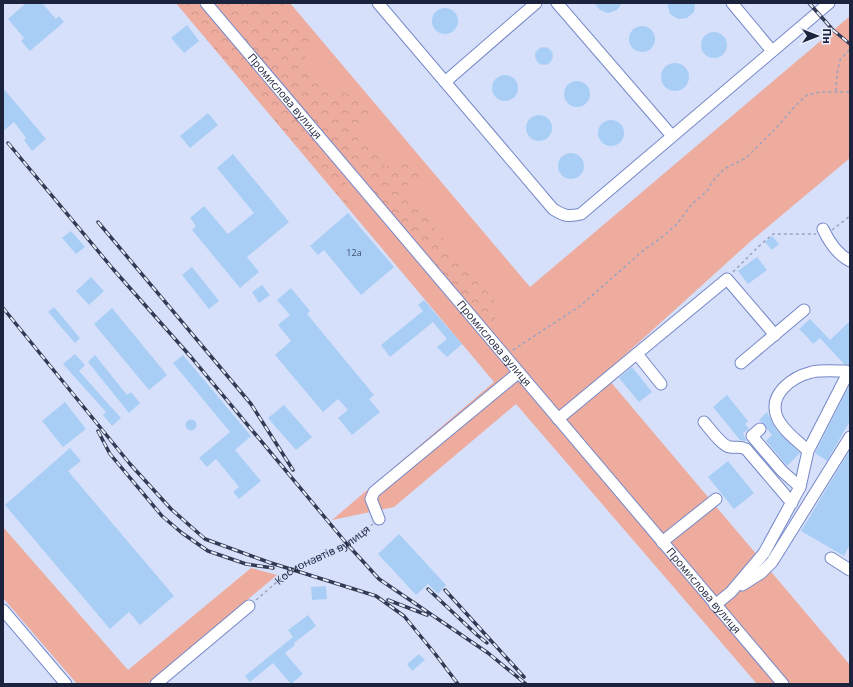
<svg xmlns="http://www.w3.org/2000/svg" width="853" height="687" viewBox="0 0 853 687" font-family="'Open Sans',sans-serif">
<defs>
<pattern id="forest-crowns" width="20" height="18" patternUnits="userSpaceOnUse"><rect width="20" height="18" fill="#eeac9f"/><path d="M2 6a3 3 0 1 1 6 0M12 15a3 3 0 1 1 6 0" fill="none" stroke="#cc948a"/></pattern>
</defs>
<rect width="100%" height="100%" fill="#d6e0fb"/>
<!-- green -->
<g fill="#eeac9f">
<path d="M176,3H290L530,287L850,16V158L752,240L604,374L850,665V684H757L516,404L394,507L332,520L494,382Z"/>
<path d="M3,527L128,670L251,568L277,575L147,684H77L3,598Z"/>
</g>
<!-- forest -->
<g fill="url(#forest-crowns)">
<path d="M176,3H200L345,174L348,207Z"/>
<path d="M214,3H282L315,45L303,60L325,86L367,101L370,112L354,128L386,167L407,152L423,175L402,188L501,309L489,329Z"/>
</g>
<!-- building -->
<g fill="#a9cef5">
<path d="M26,3H42L56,19L59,16L64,22L30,51L21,41L24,38L8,19Z"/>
<path d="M594,3H622L617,10L608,13L600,10Z"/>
<path d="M667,3H694L695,7L694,12L687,18L678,19L670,14Z"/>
<circle cx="445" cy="21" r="13"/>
<path d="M187,25L199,41L184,53L171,38Z"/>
<circle cx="642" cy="39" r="13"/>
<circle cx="714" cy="45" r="13"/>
<circle cx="544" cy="56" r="9"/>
<circle cx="675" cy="77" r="14"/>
<circle cx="505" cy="88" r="13"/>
<circle cx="577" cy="94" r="13"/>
<path d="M3,88L46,139L32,151L24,140L26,138L14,122L3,131Z"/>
<path d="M208,113L218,125L190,148L180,136Z"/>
<circle cx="539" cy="128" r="13"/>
<circle cx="611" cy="133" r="13"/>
<circle cx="571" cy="166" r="13"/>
<path d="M233,154L289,222L247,257L259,272L240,288L192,230L196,226L190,218L204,206L228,234L254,213L217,168Z"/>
<path d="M348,213L394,267L361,295L324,250L318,255L310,246Z"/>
<path d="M71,231L85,247L76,254L62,238Z"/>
<path d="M772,236L779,244L772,250L765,242Z"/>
<path d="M757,257L767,270L748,284L738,271Z"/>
<path d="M192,267L219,301L209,309L182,275Z"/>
<path d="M91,277L104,291L89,305L76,291Z"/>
<path d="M262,285L270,295L259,303L252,292Z"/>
<path d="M291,288L310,311L307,314L374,395L369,399L380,412L352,435L338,418L348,410L338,399L323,412L275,355L291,341L278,325L290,315L277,300Z"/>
<path d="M424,300L462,344L447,357L437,347L447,339L433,322L390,357L381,345L423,311L418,305Z"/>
<path d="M54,307L80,338L75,343L48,312Z"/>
<path d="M112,308L167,375L149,390L94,324Z"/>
<path d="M810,319L830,340L850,321V365L844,364L820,338L813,344L807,337L799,329Z"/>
<path d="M75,354L85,365L79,371L121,418L112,426L103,415L106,412L63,364Z"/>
<path d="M95,355L127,395L131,392L140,403L129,413L88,362Z"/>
<path d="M183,355L251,436L235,450L261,481L239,499L233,492L239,487L216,459L207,467L199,458L230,432L173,363Z"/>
<path d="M632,367L652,392L639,402L619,378Z"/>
<path d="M850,384V421L827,461L815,453Z"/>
<path d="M727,395L748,421L745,424L749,429L743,433L746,440L745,441L740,440L713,407Z"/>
<path d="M65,402L86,429L63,447L42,421Z"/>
<path d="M284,405L312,437L296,450L268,418Z"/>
<path d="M767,412L777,431L800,453L787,466L766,441L772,435L767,429L765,425L759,420Z"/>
<circle cx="191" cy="425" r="5.5"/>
<path d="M70,448L81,461L68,471L174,596L140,625L129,612L110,629L5,505Z"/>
<path d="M850,450V544L844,556L801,531Z"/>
<path d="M728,461L754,493L734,509L708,477Z"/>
<path d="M399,534L446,585L438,594L428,584L416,595L378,554Z"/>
<path d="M326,586L327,599L312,600L311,587Z"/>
<path d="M308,615L316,626L294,643L295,645L285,653L303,674L291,684L273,663L250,682L245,676L293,637L288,630Z"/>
<path d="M419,654L425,660L412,671L407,664Z"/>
</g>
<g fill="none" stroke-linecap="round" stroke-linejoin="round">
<defs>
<g id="minor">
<path id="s2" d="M206,3L783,684"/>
<path d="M378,3L553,209C564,216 568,217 581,214L829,3"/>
<path d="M557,3L672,136"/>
<path d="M732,3L772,51"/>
<path d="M445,82L536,3"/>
<path d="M823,229C829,242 837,254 850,261"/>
<path d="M637,354L661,384"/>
<path d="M741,363L804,310"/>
<path d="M558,419L727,279L775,335"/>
<path d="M704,422C710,429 722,446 730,447C737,448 739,446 746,449L792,503"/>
<path d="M760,429L752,436L782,471L800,487"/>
<path d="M379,519L371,499L374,492L518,373"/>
<path d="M662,542L716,499"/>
<path d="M831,558L850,570"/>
<path d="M742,585L761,573L772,562L850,437"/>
<path d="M715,605L731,592L764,553L800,487L808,451L847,375L846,371C835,371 822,370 812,372C792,377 768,394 777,417C782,430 798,441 808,451"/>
<path d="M3,610L66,684"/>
<path d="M156,684L249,606"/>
</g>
</defs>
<!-- minor casing -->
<use href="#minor" stroke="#7588c7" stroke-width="13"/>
<!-- path -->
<g stroke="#9ba4be" stroke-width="1.5" stroke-dasharray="3 3" stroke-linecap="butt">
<path d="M836,91L837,74L840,60L850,49"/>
<path d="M832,230L850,216"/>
<path d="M733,272L758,247L773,234H816"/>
<path d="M513,350L580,306L644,250L661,238L677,224L692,204L707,191L713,181L724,169L746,158L778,126L796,105L807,95L820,92H850"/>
<path id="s1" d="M256,600L292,569L347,544L373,524"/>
</g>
<!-- minor -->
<use href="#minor" stroke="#fff" stroke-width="11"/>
<defs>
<g id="rail">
<path d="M809,3L833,30L850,44"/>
<path d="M8,143L113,269L191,357L347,544L379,579L488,653L526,684"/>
<path d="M98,222L251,404L293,470"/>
<path d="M3,308L130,464L171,509L205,539L268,562L376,596L404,616L436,655L458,684"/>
<path d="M98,431L110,454L162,516L182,533L208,551L246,564L273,568"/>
<path d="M428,589L477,635L487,643"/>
<path d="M445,590L524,677"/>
<path d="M388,600L427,615"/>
</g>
</defs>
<!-- rail casing -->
<use href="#rail" stroke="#333a54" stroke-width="3.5"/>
<!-- rail -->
<use href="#rail" stroke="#e8edfb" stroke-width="2" stroke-dasharray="6" stroke-linecap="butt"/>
</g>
<g text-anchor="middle" stroke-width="3" stroke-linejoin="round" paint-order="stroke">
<!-- number labels -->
<g font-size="9" fill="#3f4e6b">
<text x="354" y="256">12а</text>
</g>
<!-- street labels -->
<g font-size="11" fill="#1c233d" stroke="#e8edfb">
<text dy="4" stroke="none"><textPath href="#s2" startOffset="122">Промислова вулиця</textPath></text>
<text dy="4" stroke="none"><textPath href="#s2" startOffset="446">Промислова вулиця</textPath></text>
<text dy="4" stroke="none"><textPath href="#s1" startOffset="81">Космонавтів вулиця</textPath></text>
<text dy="4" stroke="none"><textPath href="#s2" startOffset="770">Промислова вулиця</textPath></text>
</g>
</g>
<!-- border -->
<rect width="853" height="687" fill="none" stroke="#1c233d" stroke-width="8"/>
<!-- north arrow -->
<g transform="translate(817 36) rotate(90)" stroke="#e8edfb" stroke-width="3" paint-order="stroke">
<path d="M0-3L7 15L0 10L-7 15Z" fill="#1c233d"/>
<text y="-6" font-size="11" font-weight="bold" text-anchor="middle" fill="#1c233d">Пн</text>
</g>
</svg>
